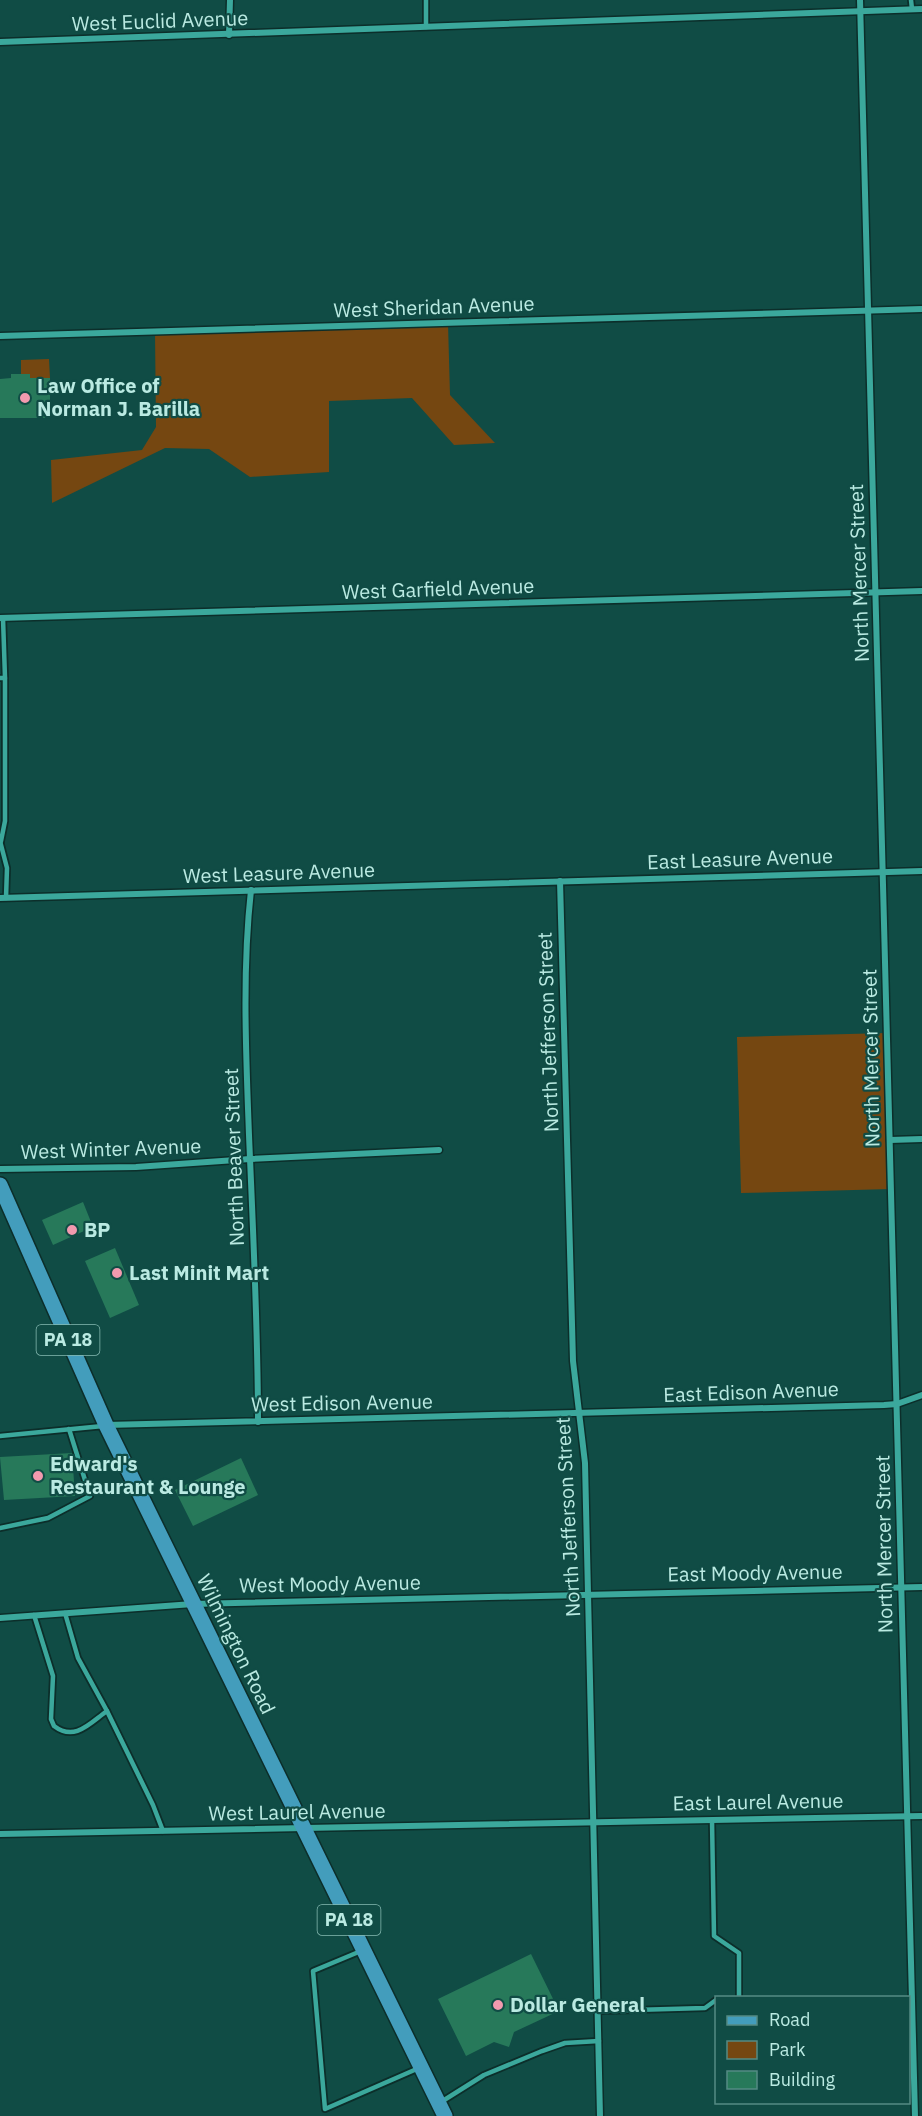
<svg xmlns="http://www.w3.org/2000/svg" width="922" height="2116" viewBox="0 0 922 2116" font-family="'IBM Plex Sans',sans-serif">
<rect width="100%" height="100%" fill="#104c45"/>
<!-- green -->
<g fill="#754711">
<path d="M448,323L450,395L495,443L454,445L412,398L329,401V472L250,477L209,449L165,448L52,503L51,460L142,450L156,427L155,332Z"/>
<path d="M49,359L50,378H30V374H21V360Z"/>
<path d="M887,1033L891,1189L741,1193L737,1037Z"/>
</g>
<!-- building -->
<g fill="#27795a">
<path d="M11,374H30V378H50V418H0V379L11,378Z"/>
<path d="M83,1202L93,1227L53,1245L42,1220Z"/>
<path d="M115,1248L139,1305L110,1318L85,1261Z"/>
<path d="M72,1453L75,1496L4,1500L0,1457Z"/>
<path d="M241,1458L258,1495L193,1526L175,1490Z"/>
<path d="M531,1954L559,2011L514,2032L509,2047L494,2042L466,2056L438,1999Z"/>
</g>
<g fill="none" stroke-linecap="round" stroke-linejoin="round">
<defs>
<g id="service">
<path d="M426,0V27"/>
<path d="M911,0L912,9"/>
<path d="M0,678H5L3,618"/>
<path d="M0,841L7,868L6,898"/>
<path d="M1,841L5,821V678"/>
<path d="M0,1436L103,1426"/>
<path d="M0,1528L48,1518L90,1496L69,1429"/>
<path d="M65,1613L78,1658L107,1711L153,1805L163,1831"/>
<path d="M34,1615L53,1676L51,1719L54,1726C75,1742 90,1723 107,1711"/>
<path d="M712,1820L714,1936L739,1953V1998"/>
<path d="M361,1951L313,1971L325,2109L419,2068"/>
<path d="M598,2011L705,2008L716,2000"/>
<path d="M441,2102L484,2075L542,2051L565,2043L599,2041"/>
</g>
<g id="minor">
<path d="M860,0L915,2116"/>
<path d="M229,35L230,0"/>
<path d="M0,42L922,9"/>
<path d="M0,336L922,309"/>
<path d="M0,618L922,591"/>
<path d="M560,881L573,1361L585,1463L600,2116"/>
<path d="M251,890C242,972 246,1054 249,1135C253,1231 258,1326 258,1422"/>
<path d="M0,898L922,871"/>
<path d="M890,1140L922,1139"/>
<path d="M0,1169L136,1167L250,1159L439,1150"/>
<path d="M106,1425L884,1405L897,1404L922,1395"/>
<path d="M0,1618L193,1604L922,1587"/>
<path d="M0,1834L922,1816"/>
</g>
<path id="primary" d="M0,1185L106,1425L445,2116"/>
</defs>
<!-- service casing -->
<use href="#service" stroke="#0c2e2a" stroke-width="8"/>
<!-- minor casing -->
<use href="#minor" stroke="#0c2e2a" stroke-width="9"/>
<!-- primary casing -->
<use href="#primary" stroke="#0c2e2a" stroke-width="18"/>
<!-- service -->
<use href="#service" stroke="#3ba89c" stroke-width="4.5"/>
<!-- minor -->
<use href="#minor" stroke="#3ba89c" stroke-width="6"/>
<!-- primary -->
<use href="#primary" stroke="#439dbc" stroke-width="15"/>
</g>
<!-- markers -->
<g fill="#f29aae" stroke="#104c45" stroke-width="2">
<circle cx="25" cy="398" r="6"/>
<circle cx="72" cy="1230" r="6"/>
<circle cx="117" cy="1273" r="6"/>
<circle cx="38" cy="1476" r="6"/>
<circle cx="498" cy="2005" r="6"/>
</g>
<g text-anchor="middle" stroke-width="4.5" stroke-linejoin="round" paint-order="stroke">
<!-- shield labels -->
<g fill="#104c45" stroke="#87bbb3" stroke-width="1.5">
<rect x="36.5" y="1325" width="63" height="30" rx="4.5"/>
<rect x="317.5" y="1905" width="63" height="30" rx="4.5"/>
</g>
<g font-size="18" font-weight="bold" fill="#baeae2">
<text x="68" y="1346">PA 18</text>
<text x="349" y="1926">PA 18</text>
</g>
<!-- street labels -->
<g font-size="20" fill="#baeae2" stroke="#104c45">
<text transform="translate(160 21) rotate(-2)" y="7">West Euclid Avenue</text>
<text transform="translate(434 307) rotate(-2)" y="7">West Sheridan Avenue</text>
<text transform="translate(859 573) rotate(-92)" y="7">North Mercer Street</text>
<text transform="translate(438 589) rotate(-2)" y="7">West Garfield Avenue</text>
<text transform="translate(740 859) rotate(-2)" y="7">East Leasure Avenue</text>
<text transform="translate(279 873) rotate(-2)" y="7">West Leasure Avenue</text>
<text transform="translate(548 1032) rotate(-92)" y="7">North Jefferson Street</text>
<text transform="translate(871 1058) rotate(-91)" y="7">North Mercer Street</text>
<text transform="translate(111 1149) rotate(-2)" y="7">West Winter Avenue</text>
<text transform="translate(234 1157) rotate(-92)" y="7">North Beaver Street</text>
<text transform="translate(751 1392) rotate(-2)" y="7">East Edison Avenue</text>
<text transform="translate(342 1403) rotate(-1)" y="7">West Edison Avenue</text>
<text transform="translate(568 1517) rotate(-93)" y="7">North Jefferson Street</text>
<text transform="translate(884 1544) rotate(-91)" y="7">North Mercer Street</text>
<text transform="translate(755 1573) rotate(-1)" y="7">East Moody Avenue</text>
<text transform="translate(330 1584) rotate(-1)" y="7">West Moody Avenue</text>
<text transform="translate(236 1644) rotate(64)" y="7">Wilmington Road</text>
<text transform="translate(758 1802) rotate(-1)" y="7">East Laurel Avenue</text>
<text transform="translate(297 1812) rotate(-1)" y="7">West Laurel Avenue</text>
</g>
<!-- poi labels -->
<g font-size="20" font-weight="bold" fill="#baeae2" stroke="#104c45" text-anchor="start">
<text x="37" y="393">Law Office of<tspan x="37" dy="23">Norman J. Barilla</tspan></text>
<text x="84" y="1237">BP</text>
<text x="129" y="1280">Last Minit Mart</text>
<text x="50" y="1471">Edward's<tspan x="50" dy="23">Restaurant &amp; Lounge</tspan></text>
<text x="510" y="2012">Dollar General</text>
</g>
</g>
<!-- legend -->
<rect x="715" y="1996" width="195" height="108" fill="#104c45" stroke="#548b84" stroke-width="1.5"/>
<rect x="727" y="2016" width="30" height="9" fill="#439dbc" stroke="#548b84" stroke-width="1.5"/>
<text x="769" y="2026" font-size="18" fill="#baeae2">Road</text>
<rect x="727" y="2041" width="30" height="18" fill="#754711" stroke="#548b84" stroke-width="1.5"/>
<text x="769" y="2056" font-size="18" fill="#baeae2">Park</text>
<rect x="727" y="2071" width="30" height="18" fill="#27795a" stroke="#548b84" stroke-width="1.5"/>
<text x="769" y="2086" font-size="18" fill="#baeae2">Building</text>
</svg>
